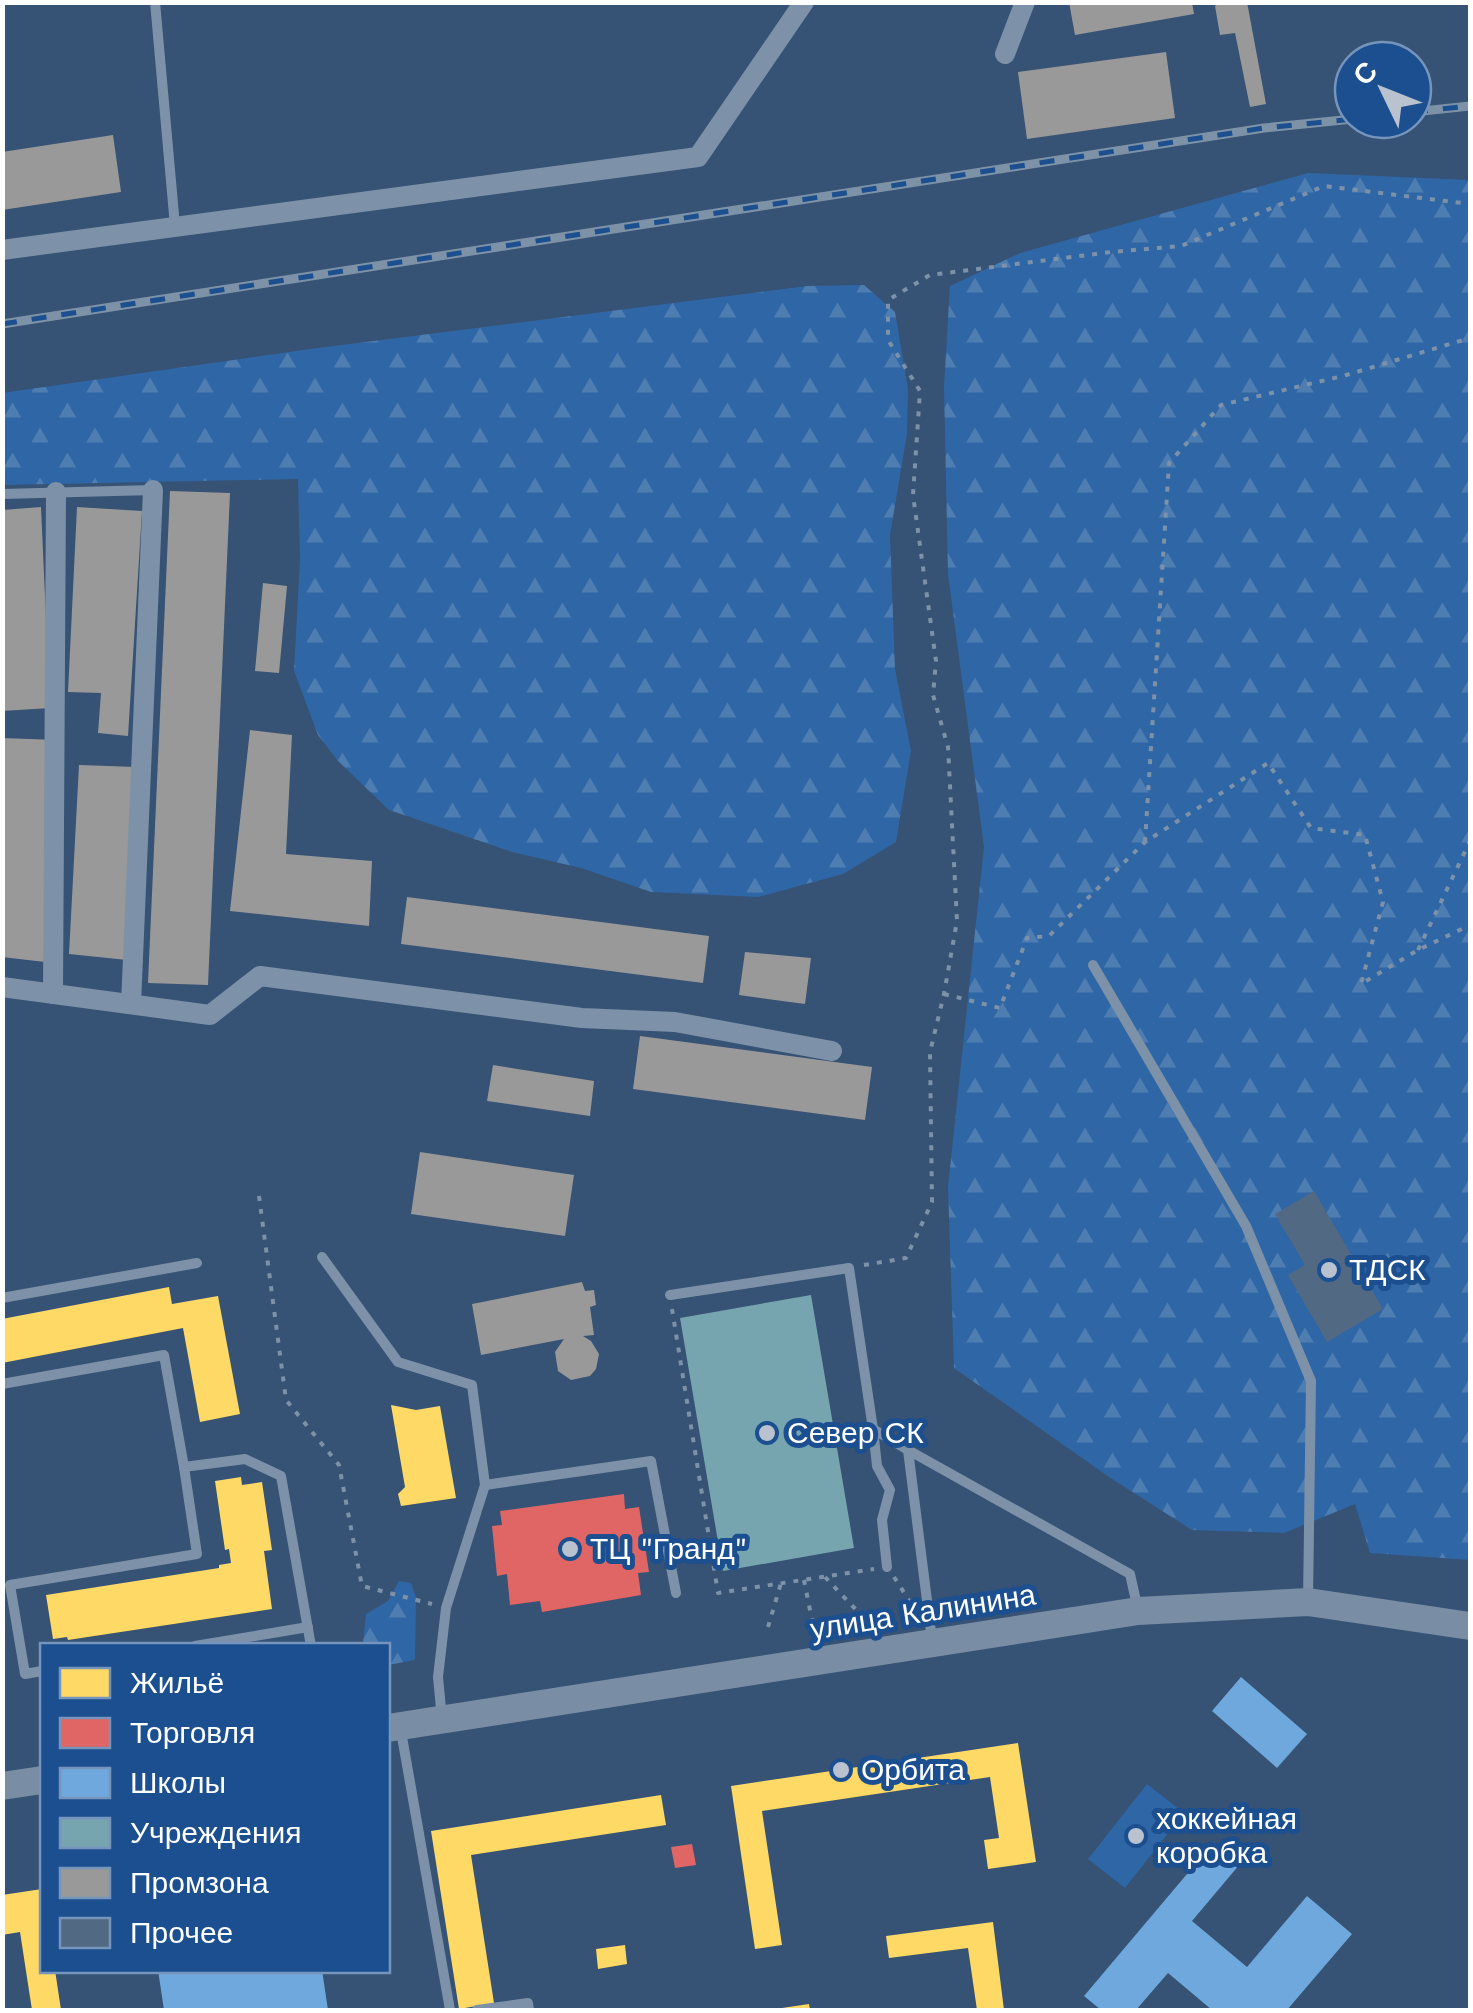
<svg xmlns="http://www.w3.org/2000/svg" width="1473" height="2013" viewBox="0 0 1473 2013" font-family="'Work Sans',sans-serif">
<defs>
<pattern id="forest-firs" width="22" height="20" patternUnits="userSpaceOnUse" patternTransform="scale(2.5)"><rect width="22" height="20" fill="#2f66a5"/><path d="M5 1l3.5 6h-7zM16 11l3.5 6h-7z" fill="#4e7db2"/></pattern>
</defs>
<rect width="100%" height="100%" fill="#365274"/>
<!-- grass -->
<path fill="#2f66a5" d="M1147,1784L1184,1813L1125,1888L1088,1859Z"/>
<!-- forest -->
<g fill="url(#forest-firs)">
<path d="M1308,173L1470,180V1560L1370,1553L1355,1504L1284,1533L1192,1530L1109,1477L954,1368L948,1187L984,847L948,574L944,386L950,286L1020,253Z"/>
<path d="M864,285L895,312L908,389L907,434L890,535L895,669L911,751L896,842L843,874L758,897L651,892L581,868L512,852L389,810L338,761L318,735L294,671L300,560L298,479L3,485L2,393L310,349L807,286Z"/>
<path d="M399,1581L411,1583L416,1597L415,1660L388,1665V1646L363,1643L366,1614L388,1601Z"/>
</g>
<!-- homes -->
<g fill="#ffd966">
<path d="M169,1287L172,1304L218,1296L240,1414L200,1422L183,1328L2,1363V1319Z"/>
<path d="M391,1405L416,1410L440,1406L456,1498L401,1506L398,1494L405,1487Z"/>
<path d="M241,1477L242,1485L262,1482L272,1550L264,1551L272,1609L68,1640L67,1637L53,1639L46,1595L219,1568V1565L231,1563L229,1549L225,1550L215,1481Z"/>
<path d="M1018,1743L1036,1862L988,1869L984,1840L999,1838L990,1777L762,1811L782,1945L755,1949L731,1786Z"/>
<path d="M661,1795L666,1825L471,1855L494,2003L459,2009L431,1831Z"/>
<path d="M42,1889V1970H55L61,2010H32L20,1932L2,1935V1895Z"/>
<path d="M993,1922L1004,2010H977L968,1948L889,1958L886,1936Z"/>
<path d="M625,1945L627,1964L598,1969L596,1949Z"/>
<path d="M809,2004L810,2010H782V2008Z"/>
</g>
<!-- shops -->
<g fill="#e06666">
<path d="M624,1494L625,1509L639,1507L649,1572L638,1573L641,1595L542,1612L540,1601L510,1605L507,1574L497,1576L492,1526L502,1525L500,1511Z"/>
<path d="M692,1844L696,1865L675,1868L671,1847Z"/>
</g>
<!-- schools -->
<g fill="#6fa8dc">
<path d="M1241,1677L1307,1734L1277,1768L1212,1711Z"/>
<path d="M1214,1842L1240,1864L1192,1921L1247,1967L1307,1896L1352,1934L1287,2010H1212L1168,1973L1136,2010H1101L1084,1996Z"/>
<path d="M158,1970H322L328,2010H164Z"/>
</g>
<!-- public -->
<path fill="#76a5af" d="M811,1295L854,1548L723,1571L680,1318Z"/>
<!-- industry -->
<g fill="#999">
<path d="M1069,2H1192L1194,14L1075,35Z"/>
<path d="M1220,2H1247L1266,104L1250,107L1235,33L1220,35L1215,6Z"/>
<path d="M1166,52L1175,118L1027,139L1018,72Z"/>
<path d="M113,135L121,192L2,210V152Z"/>
<path d="M170,491L230,493L208,985L148,983Z"/>
<path d="M41,507L50,708L2,711V510Z"/>
<path d="M77,507L142,511L128,736L98,733L101,693L68,692Z"/>
<path d="M263,583L287,586L279,673L255,671Z"/>
<path d="M250,730L292,735L286,854L372,861L369,926L230,911Z"/>
<path d="M2,738L57,740L45,962L2,957Z"/>
<path d="M79,765L136,767L127,960L69,954Z"/>
<path d="M407,897L709,936L703,983L401,944Z"/>
<path d="M745,952L811,958L805,1004L739,995Z"/>
<path d="M640,1036L872,1067L865,1120L633,1089Z"/>
<path d="M493,1065L594,1081L590,1116L487,1101Z"/>
<path d="M420,1152L574,1175L565,1236L411,1214Z"/>
<path d="M582,1282L585,1291L594,1290L596,1305L590,1307L594,1335L583,1336L591,1341L599,1354L596,1369L590,1376L571,1380L558,1371L555,1352L564,1339L481,1355L472,1304Z"/>
</g>
<!-- building -->
<path fill="#526984" d="M1314,1191L1383,1309L1327,1342L1288,1275L1305,1265L1275,1214Z"/>
<g fill="none" stroke-linecap="round" stroke-linejoin="round">
<!-- path -->
<g stroke="#7d92a8" stroke-width="4" stroke-dasharray="5 8" stroke-linecap="butt">
<path d="M1145,842L1169,463L1221,405L1343,376L1470,338"/>
<path d="M1418,950L1470,841"/>
<path d="M944,994L1000,1008L1027,938L1049,936L1145,842L1268,763L1311,828L1365,835L1383,902L1361,984L1418,950L1470,925"/>
<path d="M259,1196L286,1400L339,1465L362,1586L432,1604"/>
<path d="M864,1265L906,1258L932,1202L930,1052L944,994L957,921L948,747L933,695L936,661L913,495L920,391L888,340V300L930,275L1111,252L1181,246L1324,186L1470,204"/>
<path d="M672,1309L718,1593L874,1569"/>
<path d="M825,1577L859,1613"/>
<path d="M894,1577L912,1605"/>
<path d="M804,1580L812,1620"/>
<path d="M768,1627L781,1583"/>
</g>
<!-- service -->
<g stroke="#7d92a8" stroke-width="10">
<path d="M155,2L175,226"/>
<path d="M2,494L153,490"/>
<path d="M1093,965L1246,1226L1311,1381L1308,1601"/>
<path d="M322,1257L398,1362L472,1385L485,1485L446,1608L438,1677L442,1719"/>
<path d="M670,1295L849,1268L873,1429L908,1450"/>
<path d="M2,1298L197,1263"/>
<path d="M2,1384L164,1355L184,1467"/>
<path d="M873,1429L877,1466L890,1490L882,1520L887,1567"/>
<path d="M485,1485L651,1461L676,1593"/>
<path d="M932,1640L908,1450L1130,1574L1138,1610"/>
<path d="M195,1646L308,1627"/>
<path d="M42,1671L25,1674L10,1585L197,1554L184,1467L245,1459L281,1476L311,1646"/>
<path d="M401,1731L450,2010"/>
<path d="M477,2010L528,2003L529,2010"/>
</g>
<!-- minor -->
<g stroke="#7d92a8" stroke-width="20">
<path d="M1005,54L1025,2"/>
<path d="M2,250L698,157L804,2"/>
<path d="M2,987L210,1015L260,976L582,1018L675,1022L832,1051"/>
<path d="M53,994L56,492"/>
<path d="M131,1004L153,490"/>
</g>
<!-- secondary -->
<g stroke="#798da4" stroke-width="28">
<path d="M388,1728L1138,1611L1308,1602L1470,1626"/>
<path d="M2,1786L42,1780"/>
</g>
<defs>
<g id="rail">
<path d="M1413,112L1470,106"/>
<path d="M2,324L1264,128L1353,119"/>
</g>
</defs>
<!-- rail casing -->
<use href="#rail" stroke="#7e92a7" stroke-width="9"/>
<!-- rail -->
<use href="#rail" stroke="#1b4f8f" stroke-width="5" stroke-dasharray="15" stroke-linecap="butt"/>
</g>
<!-- markers -->
<g fill="#b9c2ce" stroke="#1b4f8f" stroke-width="4">
<circle cx="1329" cy="1270" r="10"/>
<circle cx="767" cy="1433" r="10"/>
<circle cx="570" cy="1549" r="10"/>
<circle cx="841" cy="1770" r="10"/>
<circle cx="1136" cy="1836" r="10"/>
</g>
<g text-anchor="middle" stroke-width="10" stroke-linejoin="round" paint-order="stroke">
<!-- poi labels -->
<g font-size="30" fill="#fff" stroke="#1b4f8f" text-anchor="start">
<text x="1349" y="1280">ТДСК</text>
<text x="787" y="1443">Север СК</text>
<text x="590" y="1559">ТЦ "Гранд"</text>
<text x="861" y="1780">Орбита</text>
<text x="1156" y="1829">хоккейная<tspan x="1156" dy="34">коробка</tspan></text>
</g>
<!-- street labels -->
<g font-size="30" fill="#fff" stroke="#1b4f8f">
<text transform="translate(923 1612) rotate(-9)" y="10">улица Калинина</text>
</g>
</g>
<!-- border -->
<rect width="1473" height="2013" fill="none" stroke="#ffffff" stroke-width="10"/>
<!-- legend -->
<rect x="40" y="1643" width="350" height="330" fill="#1b4f8f" stroke="#7695bc" stroke-width="2.5"/>
<rect x="60" y="1668" width="50" height="30" fill="#ffd966" stroke="#7695bc" stroke-width="2.5"/>
<text x="130" y="1693" font-size="30" fill="#ffffff">Жильё</text>
<rect x="60" y="1718" width="50" height="30" fill="#e06666" stroke="#7695bc" stroke-width="2.5"/>
<text x="130" y="1743" font-size="30" fill="#ffffff">Торговля</text>
<rect x="60" y="1768" width="50" height="30" fill="#6fa8dc" stroke="#7695bc" stroke-width="2.5"/>
<text x="130" y="1793" font-size="30" fill="#ffffff">Школы</text>
<rect x="60" y="1818" width="50" height="30" fill="#76a5af" stroke="#7695bc" stroke-width="2.5"/>
<text x="130" y="1843" font-size="30" fill="#ffffff">Учреждения</text>
<rect x="60" y="1868" width="50" height="30" fill="#999999" stroke="#7695bc" stroke-width="2.5"/>
<text x="130" y="1893" font-size="30" fill="#ffffff">Промзона</text>
<rect x="60" y="1918" width="50" height="30" fill="#526984" stroke="#7695bc" stroke-width="2.5"/>
<text x="130" y="1943" font-size="30" fill="#ffffff">Прочее</text>
<!-- north arrow -->
<g transform="translate(1383 90) rotate(313)"><circle r="48" fill="#1b4f8f" stroke="#7695bc" stroke-width="2.5"/>
<path d="M0-8L18 38L0 25L-18 38Z" fill="#b9c2ce"/>
<text y="-15" font-size="28" font-weight="bold" text-anchor="middle" fill="#ffffff">С</text>
</g>
</svg>
